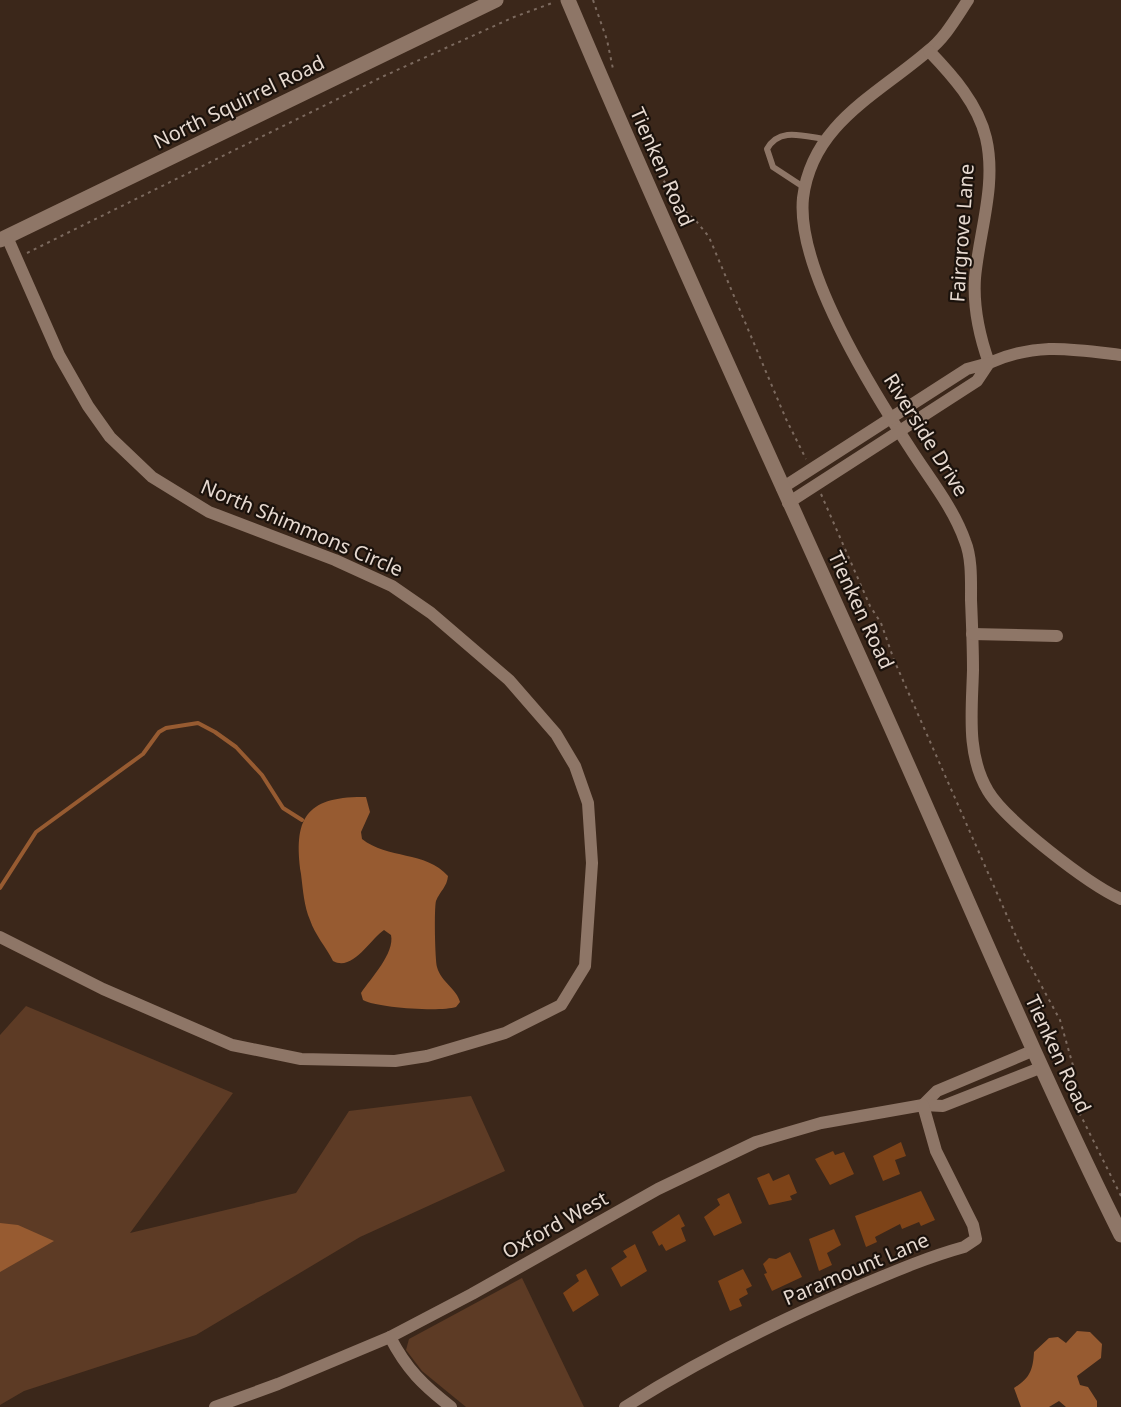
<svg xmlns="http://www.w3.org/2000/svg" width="1121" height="1407" viewBox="0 0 1121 1407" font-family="'Noto Sans',sans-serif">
<rect width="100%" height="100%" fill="#3b271a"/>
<!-- green -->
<g fill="#5d3b25">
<path d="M26,1006L233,1093L130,1233L296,1193L349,1111L471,1096L505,1171L360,1237L196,1335L24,1391L0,1405V1035Z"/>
<path d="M522,1278L584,1407H466L422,1371L406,1350L409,1339Z"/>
</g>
<!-- water -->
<g fill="#975b31">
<path d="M366,797L370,812L361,832L362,839C387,859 426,851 448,876C447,887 440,891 436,901C434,908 435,959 437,967C441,982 457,989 460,1002L456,1007C441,1012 377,1008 363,1000L361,993C371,978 395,953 391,935L384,930C370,939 353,972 333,961C326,947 315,935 310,920C304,906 303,890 301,874C293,818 306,796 366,797Z"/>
<path d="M0,1223L18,1225L54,1241L0,1272Z"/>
<path d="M1077,1331L1090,1332L1102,1344L1101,1358L1077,1376L1080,1385L1088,1387L1097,1401V1407H1066L1059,1401L1049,1407H1021L1014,1388C1030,1378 1033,1370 1034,1352L1049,1338L1058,1337L1066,1343Z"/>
</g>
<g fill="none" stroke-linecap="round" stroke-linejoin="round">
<!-- stream -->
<path stroke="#975b31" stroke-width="4" d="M0,888L36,832L143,754L159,732L166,728L198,723L215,732L236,747L262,775L283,808L302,820"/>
</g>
<!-- building -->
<g fill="#7d4318">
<path d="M901,1142L906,1156L895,1160L900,1174L883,1181L873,1156Z"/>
<path d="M833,1151L835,1155L844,1152L854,1174L830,1185L815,1159Z"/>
<path d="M769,1173L773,1181L789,1174L797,1193L790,1196L792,1200L769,1205L757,1178Z"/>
<path d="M921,1191L935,1220L921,1226L919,1222L902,1229L900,1224L875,1237L877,1242L866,1247L855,1216Z"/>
<path d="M729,1193L742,1223L714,1236L704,1217L720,1205L717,1199Z"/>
<path d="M679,1214L685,1226L681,1228L686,1241L666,1251L662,1244L659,1246L652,1232Z"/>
<path d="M834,1229L841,1245L827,1253L832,1265L819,1271L809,1239Z"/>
<path d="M635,1244L647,1271L621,1287L611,1268L627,1257L623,1251Z"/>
<path d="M790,1252L802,1277L772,1291L764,1274L767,1273L763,1264L769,1258L776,1259Z"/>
<path d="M586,1269L599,1295L573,1312L563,1293L579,1281L576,1275Z"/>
<path d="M743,1269L752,1286L746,1289L748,1294L739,1299L742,1306L730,1311L718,1281Z"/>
</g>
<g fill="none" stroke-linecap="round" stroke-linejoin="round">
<!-- path -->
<g stroke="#7c6a5f" stroke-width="2" stroke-dasharray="3 4.5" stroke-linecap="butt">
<path d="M593,0L607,40L613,69"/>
<path d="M650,154L675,202L697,222L709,237L786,419L806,459"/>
<path d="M27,253L384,76L514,17L555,2"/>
<path d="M821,494L870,606L881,623L894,660L1023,952L1060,1020L1074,1069L1071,1092L1074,1102L1121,1196"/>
</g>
<!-- lane -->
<path stroke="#8e7667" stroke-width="6" d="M805,188L773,167L767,149C779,127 803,136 824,139"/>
<!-- street -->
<g stroke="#8e7667" stroke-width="12">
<path d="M968,0C956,18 945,38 928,51C877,95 812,124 803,198C796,268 872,390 910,448C929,478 953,507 965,541C972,558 971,581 971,600C972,623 973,646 973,670C972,711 966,754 988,791C1006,821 1088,884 1121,899"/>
<path d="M929,51C953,76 978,104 986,138C997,185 979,232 975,278C973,308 979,335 989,363C1036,342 1072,349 1121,355"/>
<path d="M782,488L967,369L989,363L977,381L788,503"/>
<path d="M972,634L1057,636"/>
<path d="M0,937L103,989L232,1045L301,1059L395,1061L427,1056L505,1033L561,1005L585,966L592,863L588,803L575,766L556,734L509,680L431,613L392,586L335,560L209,512L152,477L110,437L88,406L59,355L7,237"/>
<path d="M923,1105L937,1091L1032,1051"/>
<path d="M390,1337C407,1370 423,1385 451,1407"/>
<path d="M215,1407L278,1384L390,1337L472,1294L658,1189L756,1142L821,1123L923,1105L943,1106L1040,1068"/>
<path d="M625,1407C696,1362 772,1324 848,1291C886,1275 924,1258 964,1247L976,1239L973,1225L936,1151L923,1105"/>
</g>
<!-- secondary -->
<g stroke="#8e7667" stroke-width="15">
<path d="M568,0C667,234 773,464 877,696C958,876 1033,1058 1121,1235"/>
<path d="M0,240L496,0"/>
</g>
</g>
<g text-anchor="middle" stroke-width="4.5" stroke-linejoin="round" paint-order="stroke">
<!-- street labels -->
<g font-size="20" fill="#e7dad1" stroke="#1b120c">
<text transform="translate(239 102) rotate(-26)" y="7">North Squirrel Road</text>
<text transform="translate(662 167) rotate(66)" y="7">Tienken Road</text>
<text transform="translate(962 233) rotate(-86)" y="7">Fairgrove Lane</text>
<text transform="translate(926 435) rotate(58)" y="7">Riverside Drive</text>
<text transform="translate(302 528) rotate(23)" y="7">North Shimmons Circle</text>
<text transform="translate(861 610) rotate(65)" y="7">Tienken Road</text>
<text transform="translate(1058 1054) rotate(65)" y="7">Tienken Road</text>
<text transform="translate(555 1225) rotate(-29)" y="7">Oxford West</text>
<text transform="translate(856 1269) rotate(-23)" y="7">Paramount Lane</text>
</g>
</g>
</svg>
